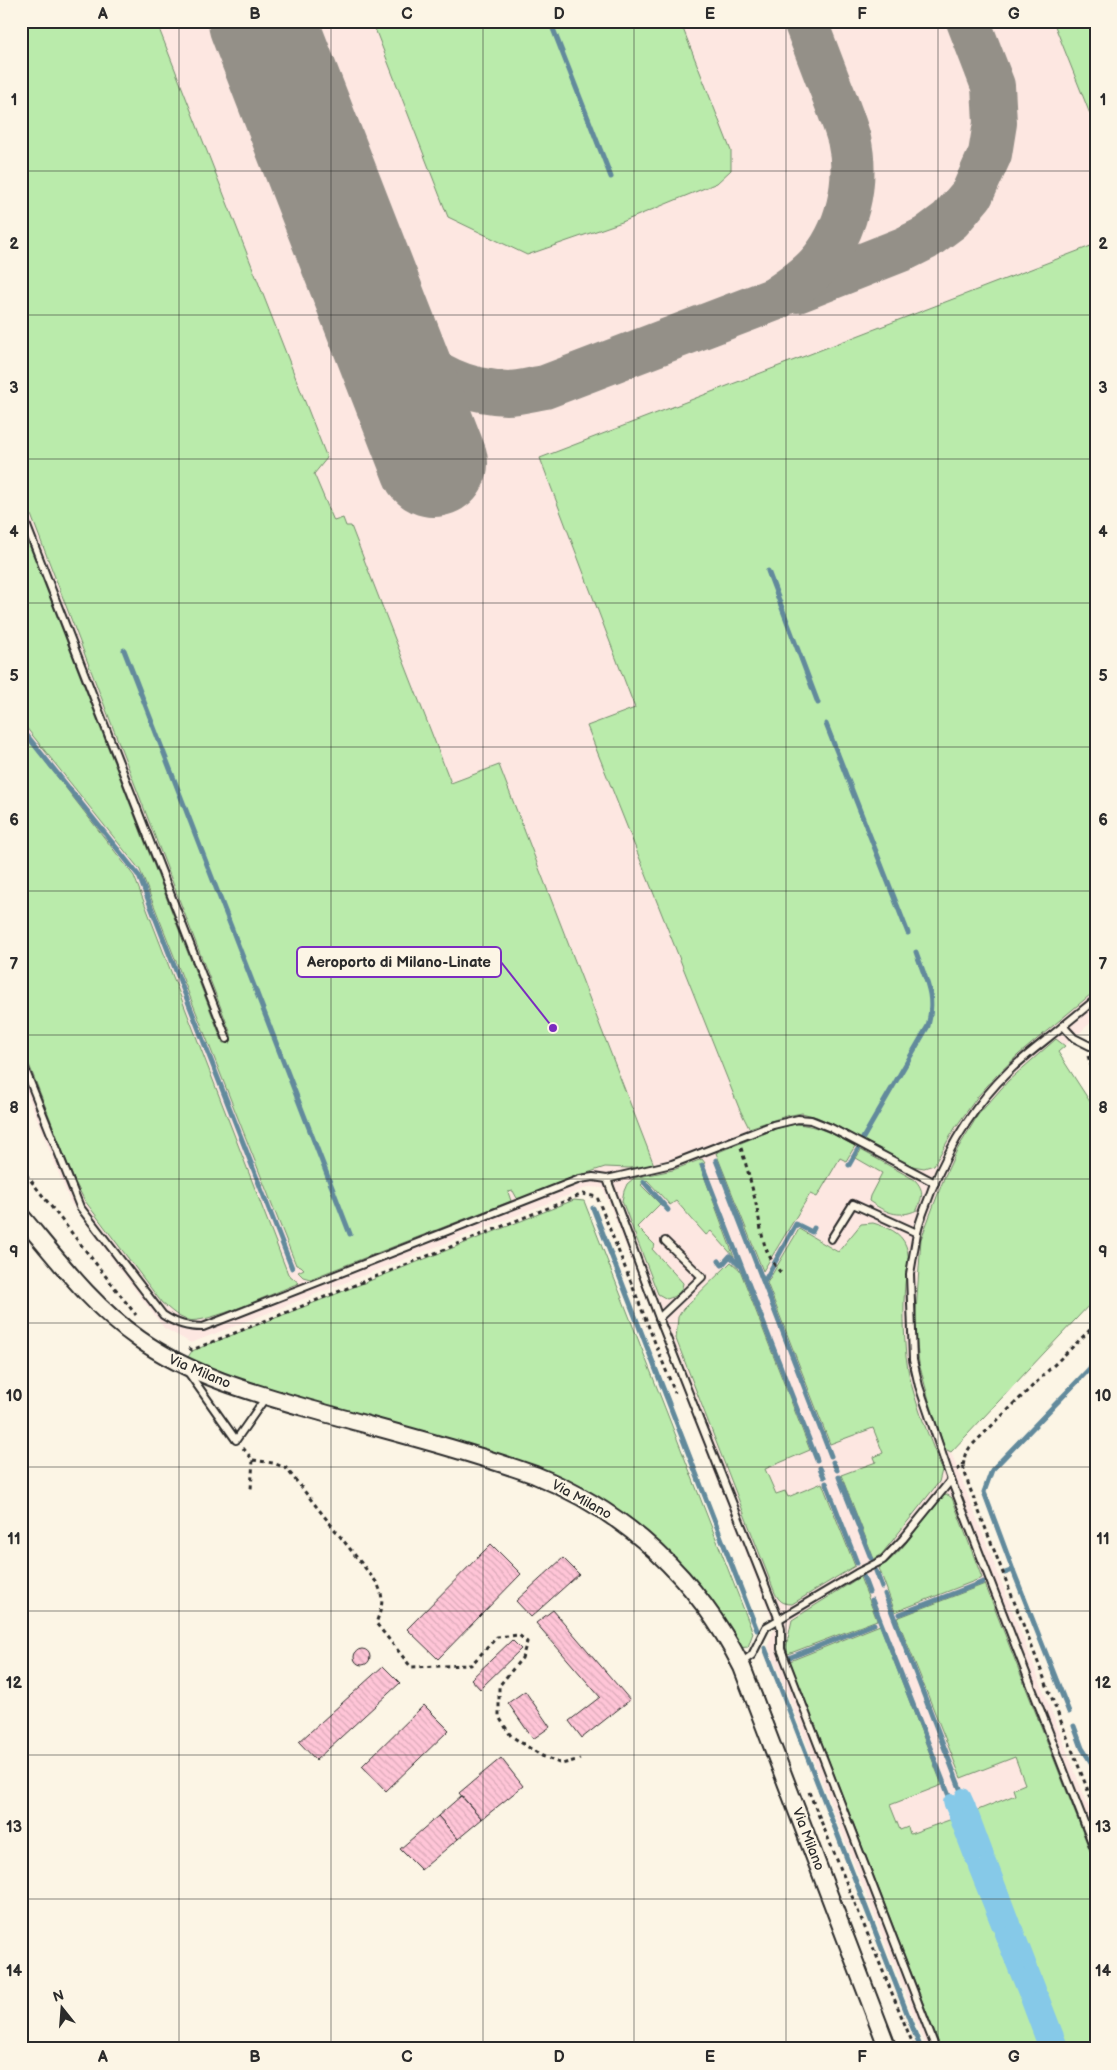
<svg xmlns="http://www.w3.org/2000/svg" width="1117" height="2070" viewBox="0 0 1117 2070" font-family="'Balsamiq Sans',sans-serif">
<defs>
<pattern id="building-back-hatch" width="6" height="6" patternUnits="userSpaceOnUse" patternTransform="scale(1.25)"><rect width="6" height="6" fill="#ffc5d7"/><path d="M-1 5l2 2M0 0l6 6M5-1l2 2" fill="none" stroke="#dba9b9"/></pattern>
</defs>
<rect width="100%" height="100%" fill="#fcf5e5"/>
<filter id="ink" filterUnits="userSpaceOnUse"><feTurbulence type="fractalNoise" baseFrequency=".02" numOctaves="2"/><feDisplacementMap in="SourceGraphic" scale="10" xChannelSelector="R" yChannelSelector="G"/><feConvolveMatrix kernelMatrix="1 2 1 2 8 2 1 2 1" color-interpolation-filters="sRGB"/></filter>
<g filter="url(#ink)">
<!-- built -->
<path fill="#fde7e1" d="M21,21H1096V1018L1058,1052L1096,1111V1301L1091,1303L951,1452L1096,1826V2049H927L768,1645L775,1627L603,1188L589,1187L191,1343L164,1328L70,1202L21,1078Z"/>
<!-- green -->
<g fill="#baebab" stroke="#728b6b">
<path d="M21,21H156L327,458L314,474L334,521L343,518L346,526H351L451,783L499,765L654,1165L629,1168L605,1167L581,1175L518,1200L513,1191L508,1192L511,1201L310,1279L303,1277L298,1272L304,1269L301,1266L296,1265L140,870L21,721V524L223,1043L231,1041V1034L21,489Z"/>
<path d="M372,21H680L731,151V170L717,183L622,222L527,255L448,217Z"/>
<path d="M1053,21H1096V129Z"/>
<path d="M1096,244V990L1018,1055L997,1075L978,1096L955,1128L934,1165L924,1168L907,1165L837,1126L817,1117L802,1113L786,1116L749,1128L739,1108L587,726L635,708L540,458Z"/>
<path d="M21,730L134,876L288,1274L299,1283C278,1291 206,1325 188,1320C178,1318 170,1309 162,1303L85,1201L74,1180L21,1044Z"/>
<path d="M1056,1039L1065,1046L1058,1052L1096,1111V1301L1091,1303L951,1452L945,1449L929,1400L919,1363L915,1327L921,1239L944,1178L957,1150L978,1115L1008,1081Z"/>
<path d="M795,1124C818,1125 835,1135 855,1146L846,1161L840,1158L817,1197L810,1194L763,1271L716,1153L778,1128Z"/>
<path d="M861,1150L915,1180C925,1191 922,1197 917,1210C898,1219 885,1212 869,1201L870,1196L882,1173L856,1158Z"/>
<path d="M702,1159L705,1163L700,1165L734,1257L711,1231L706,1235L676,1201L670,1205L647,1180L641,1185L660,1204L637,1227L655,1245L652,1249L683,1283C682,1293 676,1296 667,1299L658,1294L622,1201L624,1191L627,1184L634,1178L673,1170Z"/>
<path d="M574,1200L584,1201L753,1633L748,1647L738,1648C729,1633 722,1618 712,1604C688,1566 654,1538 617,1512L203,1367L188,1357L192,1351Z"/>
<path d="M873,1223C887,1227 901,1232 906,1246C911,1258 906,1272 905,1284C903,1308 904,1333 906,1357C911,1396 928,1433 942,1470L939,1482L881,1555L874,1559L841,1475L876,1462L874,1457L883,1453L873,1428L830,1444L767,1283L799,1229L838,1252L861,1224Z"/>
<path d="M731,1262L740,1270L810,1450L765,1469L776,1494L785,1491L788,1497L822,1483L855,1566L792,1604C783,1604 779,1601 775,1593L676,1339L678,1317L683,1309Z"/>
<path d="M948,1495L952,1498L982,1578L895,1612L879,1568C903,1554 923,1519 940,1496Z"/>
<path d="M860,1577L877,1620L788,1654L786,1647L792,1620Z"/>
<path d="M985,1584L1096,1866V2049H1066L973,1812L1015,1795L1013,1789L1025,1784L1015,1757L961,1778L897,1618Z"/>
<path d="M880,1625L942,1785L890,1805L900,1830L908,1827L910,1834L955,1818L1045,2049H941L790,1661Z"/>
</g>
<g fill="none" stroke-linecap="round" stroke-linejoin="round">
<!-- stream -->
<g stroke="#628a9c" stroke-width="5">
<path d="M550,21L611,177"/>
<path d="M768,571L818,703"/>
<path d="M124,650L350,1234"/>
<path d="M826,724L908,933"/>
<path d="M21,728L139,876L292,1268"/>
<path d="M863,1138L928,1026C936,995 926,981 916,952"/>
<path d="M716,1160L831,1456"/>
<path d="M702,1165L817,1460"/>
<path d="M849,1165L858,1149"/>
<path d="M644,1182L668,1210"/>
<path d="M593,1208L757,1630"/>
<path d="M719,1261L722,1265L730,1256L739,1265"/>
<path d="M764,1282L796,1224L812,1232L814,1228"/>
<path d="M833,1462L837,1470"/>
<path d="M820,1468L824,1477"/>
<path d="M839,1477L871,1558"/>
<path d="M826,1483L857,1563"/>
<path d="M1013,1570L984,1492L992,1470L1096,1362"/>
<path d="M876,1571L882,1587"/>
<path d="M1005,1573L1013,1570L1069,1712"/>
<path d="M863,1576L869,1592"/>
<path d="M885,1594L961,1791"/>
<path d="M872,1600L949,1796"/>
<path d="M900,1614L983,1582"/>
<path d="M765,1648L921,2049"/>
<path d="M791,1657L874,1624"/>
<path d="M1074,1726L1082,1748L1096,1770"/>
</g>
<!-- canal -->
<g stroke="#86c9e8" stroke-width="16">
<path d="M963,1796L968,1807"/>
<path d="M951,1802L955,1811"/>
<path d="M970,1812L986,1855"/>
<path d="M957,1817L973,1859"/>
<path d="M989,1862L1012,1923"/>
<path d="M976,1867L1000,1927"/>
<path d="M1015,1929L1038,1989"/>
<path d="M1002,1934L1026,1993"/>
<path d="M1041,1997L1061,2049"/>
<path d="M1029,2001L1047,2049"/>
</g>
<!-- taxiway -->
<g stroke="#949088" stroke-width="44">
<path d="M797,291L906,248L926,238L950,220L972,194L990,154L995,123L993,86L968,21"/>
<path d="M368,294C405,351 433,389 507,393C519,393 533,389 545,387L775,299C790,289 805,279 817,266C847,233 859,182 849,139C845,124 839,110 834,96C824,71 815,46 805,21"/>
</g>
<!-- runway -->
<path stroke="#949088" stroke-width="108" d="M262,21L434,463"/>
</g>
<!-- building -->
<g fill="url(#building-back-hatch)" stroke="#2b2b2b">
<path d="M491,1544L521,1574L438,1659L407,1629Z"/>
<path d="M563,1558L579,1574L531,1617L516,1601Z"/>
<path d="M553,1610L630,1700L582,1738L569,1721L600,1697L536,1623Z"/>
<path d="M512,1640L521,1649L480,1689L471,1679Z"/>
<circle cx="362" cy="1657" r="8"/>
<path d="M383,1666L400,1683L316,1760L299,1742Z"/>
<path d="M525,1691L550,1727L533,1739L508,1703Z"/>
<path d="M424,1705L449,1730L386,1791L362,1766Z"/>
<path d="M501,1758L523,1786L482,1819L459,1793Z"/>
<path d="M461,1796L482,1819L458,1839L438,1816Z"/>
<path d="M438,1816L458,1839L421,1870L400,1849Z"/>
</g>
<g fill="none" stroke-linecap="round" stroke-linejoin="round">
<defs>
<g id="service">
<path d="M21,511L227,1039"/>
<path d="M1063,1026L1096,999"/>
<path d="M21,1059L80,1207L163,1315C177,1324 187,1327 203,1327L580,1179L593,1177L607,1179L659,1318L702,1277L665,1241"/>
<path d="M607,1179L672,1164L773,1125L798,1119L811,1120L831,1128L935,1183"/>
<path d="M917,1233C920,1218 927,1204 932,1189C950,1145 975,1104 1009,1071C1026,1055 1045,1041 1063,1026L1074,1038L1090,1046"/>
<path d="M831,1239L853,1204L917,1233L910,1274L913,1360L919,1386L951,1480L1096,1853"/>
<path d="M659,1318L779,1620L781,1629V1649L936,2049"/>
<path d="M188,1372L236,1440L266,1397"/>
<path d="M741,1663L752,1655L766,1627L857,1573L883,1560L903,1539L951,1480"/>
</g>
<path id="tertiary" d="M21,1216C58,1260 92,1306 139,1339C190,1375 250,1392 310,1409C385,1430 462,1449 535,1475C627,1512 698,1579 742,1667L888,2049"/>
</defs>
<!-- service casing -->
<use href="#service" stroke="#2b2b2b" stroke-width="10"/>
<!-- tertiary casing -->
<use href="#tertiary" stroke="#2b2b2b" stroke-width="20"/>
<!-- path -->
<g stroke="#2b2b2b" stroke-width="3" stroke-dasharray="4 4" stroke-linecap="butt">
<path d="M1088,1056L1096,1080"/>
<path d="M741,1148C747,1168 753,1189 757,1209C763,1237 762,1251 782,1274"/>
<path d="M21,1168L136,1315"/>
<path d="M189,1348L192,1350L583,1194L597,1197L675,1393"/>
<path d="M243,1448L253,1460L251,1489"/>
<path d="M253,1460L273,1463L286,1468L377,1583C385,1599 382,1607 376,1623L411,1667L471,1665L497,1637L519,1635L527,1642L522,1658L499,1686V1717L511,1736L542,1756L562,1764L580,1759"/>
<path d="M963,1466L969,1486L1096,1811"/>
<path d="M957,1470L963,1466L965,1455L970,1447L1096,1324"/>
<path d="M809,1792L915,2049"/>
</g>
<!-- service -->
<use href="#service" stroke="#fcf5e5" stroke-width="6"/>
<!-- tertiary -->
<use href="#tertiary" stroke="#fcf5e5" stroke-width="16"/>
</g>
</g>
<!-- grid -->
<path fill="none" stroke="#2b2b2b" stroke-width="1" stroke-opacity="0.55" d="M179,21V2049M331,21V2049M483,21V2049M634,21V2049M786,21V2049M938,21V2049M21,171H1096M21,315H1096M21,459H1096M21,603H1096M21,747H1096M21,891H1096M21,1035H1096M21,1179H1096M21,1323H1096M21,1467H1096M21,1611H1096M21,1755H1096M21,1899H1096"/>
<g text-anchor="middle" stroke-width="4.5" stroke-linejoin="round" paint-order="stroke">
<!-- street labels -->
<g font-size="14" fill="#2b2b2b" stroke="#fcf5e5">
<text transform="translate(200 1371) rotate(23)" y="5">Via Milano</text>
<text transform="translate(582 1499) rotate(29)" y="5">Via Milano</text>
<text transform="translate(809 1839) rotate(69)" y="5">Via Milano</text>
</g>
</g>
<!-- callouts -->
<path fill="none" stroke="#7b2cbf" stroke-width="2" d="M553 1028L501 962"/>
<circle fill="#7b2cbf" stroke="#fcf5e5" stroke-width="2" cx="553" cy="1028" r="5"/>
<rect fill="#fcf5e5" stroke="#7b2cbf" stroke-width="2" x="297" y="947" width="204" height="30" rx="5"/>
<g font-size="15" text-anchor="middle" font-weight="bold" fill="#2b2b2b">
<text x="399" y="967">Aeroporto di Milano-Linate</text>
</g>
<!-- margin -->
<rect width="1117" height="2070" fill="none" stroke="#fcf5e5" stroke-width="55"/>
<!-- north arrow -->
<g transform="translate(62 2008) rotate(343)" stroke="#fcf5e5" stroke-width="4" paint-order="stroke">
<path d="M0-4L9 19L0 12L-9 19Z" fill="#2b2b2b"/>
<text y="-8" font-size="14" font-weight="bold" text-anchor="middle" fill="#2b2b2b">N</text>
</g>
<rect x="28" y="28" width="1062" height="2014" fill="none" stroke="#2b2b2b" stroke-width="2"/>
<g font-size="16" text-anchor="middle" font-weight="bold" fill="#2b2b2b">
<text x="103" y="19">A</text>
<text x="255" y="19">B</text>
<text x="407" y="19">C</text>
<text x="559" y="19">D</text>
<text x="710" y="19">E</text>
<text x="862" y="19">F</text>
<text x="1014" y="19">G</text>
<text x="14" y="105">1</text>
<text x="1103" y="105">1</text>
<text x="14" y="249">2</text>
<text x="1103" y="249">2</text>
<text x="14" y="393">3</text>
<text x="1103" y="393">3</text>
<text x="14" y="537">4</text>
<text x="1103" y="537">4</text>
<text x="14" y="681">5</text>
<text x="1103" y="681">5</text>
<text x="14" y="825">6</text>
<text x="1103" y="825">6</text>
<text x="14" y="969">7</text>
<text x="1103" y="969">7</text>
<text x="14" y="1113">8</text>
<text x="1103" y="1113">8</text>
<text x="14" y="1257">9</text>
<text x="1103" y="1257">9</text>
<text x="14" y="1401">10</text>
<text x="1103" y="1401">10</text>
<text x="14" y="1544">11</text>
<text x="1103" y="1544">11</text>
<text x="14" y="1688">12</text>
<text x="1103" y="1688">12</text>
<text x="14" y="1832">13</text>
<text x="1103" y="1832">13</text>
<text x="14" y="1976">14</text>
<text x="1103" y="1976">14</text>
<text x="103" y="2062">A</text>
<text x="255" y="2062">B</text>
<text x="407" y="2062">C</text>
<text x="559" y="2062">D</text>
<text x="710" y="2062">E</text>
<text x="862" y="2062">F</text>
<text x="1014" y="2062">G</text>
</g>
</svg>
